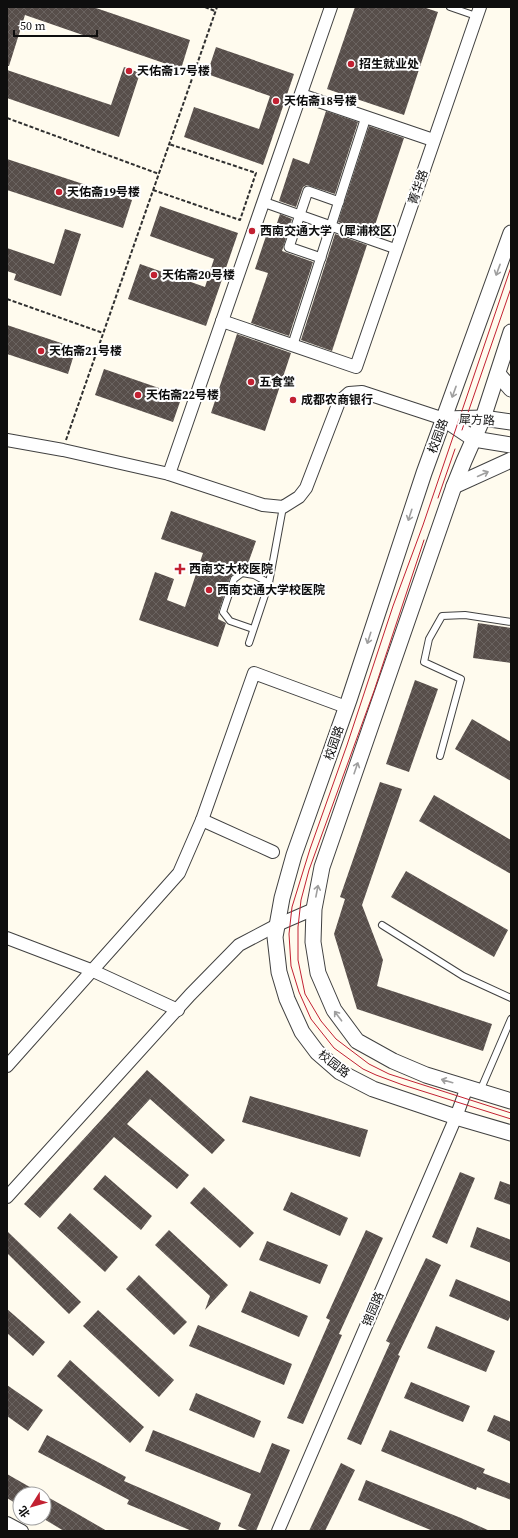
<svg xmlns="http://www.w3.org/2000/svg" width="518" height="1538" viewBox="0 0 518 1538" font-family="'Source Serif 4','Noto Sans SC',serif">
<defs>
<pattern id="building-cross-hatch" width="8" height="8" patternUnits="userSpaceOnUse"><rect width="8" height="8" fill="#574e4a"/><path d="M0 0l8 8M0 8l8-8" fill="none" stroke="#6a6360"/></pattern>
</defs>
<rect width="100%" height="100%" fill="#fffbee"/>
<!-- building -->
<g fill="url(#building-cross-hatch)">
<path d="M7,7H93L190,40L181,69L25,15L9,66H7V13L8,10Z"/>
<path d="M355,7H423L438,12L404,115L327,89Z"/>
<path d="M216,47L294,74L263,165L184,137L194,107L259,129L270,96L207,74Z"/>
<path d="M124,67L140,73L119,137L7,98V70L111,105Z"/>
<path d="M326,111L358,122L335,194L307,185L303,187L296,207L279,201L293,158L309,164Z"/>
<path d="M369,126L404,138L372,234L338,222Z"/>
<path d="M7,159L132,200L123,228L7,190Z"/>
<path d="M160,206L238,233L206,326L128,299L140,264L205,287L214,259L150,236Z"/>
<path d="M280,214L292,219L282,251L313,262L289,336L251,323L268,273L255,269L269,227L275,229Z"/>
<path d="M65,229L81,234L61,296L14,280L16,274L7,271V248L54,264Z"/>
<path d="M335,234L367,245L332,351L301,340Z"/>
<path d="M7,325L76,348L68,374L7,354Z"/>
<path d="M237,334L291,353L265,431L211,413Z"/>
<path d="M104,369L182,396L173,422L95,395Z"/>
<path d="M171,511L256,541L246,569L236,566L233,574L230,578L219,611L218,619L226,623L218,647L139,620L155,572L174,579L167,600L185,607L203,553L161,539Z"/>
<path d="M478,623L511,628V663L473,658Z"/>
<path d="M415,680L438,689L409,772L386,764Z"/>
<path d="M472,719L511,742V781L455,749Z"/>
<path d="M380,782L402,789L362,905L383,960L377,986L492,1024L483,1051L357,1009L334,934L345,899L340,897Z"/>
<path d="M434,795L511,840V874L419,821Z"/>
<path d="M406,871L508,930L494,957L391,897Z"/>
<path d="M147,1070L225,1140L212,1154L150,1099L127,1124L189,1175L177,1189L114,1137L40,1218L24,1204Z"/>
<path d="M250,1096L368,1130L360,1157L242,1122Z"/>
<path d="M460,1172L475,1178L447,1244L432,1237Z"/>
<path d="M105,1175L152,1216L141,1230L93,1189Z"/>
<path d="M500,1181L511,1185V1205L494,1199Z"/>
<path d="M204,1187L254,1233L240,1248L190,1203Z"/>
<path d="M291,1192L348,1218L340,1236L283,1210Z"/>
<path d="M70,1213L118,1257L105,1272L57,1228Z"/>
<path d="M477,1227L511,1240V1263L470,1247Z"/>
<path d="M169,1230L228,1285L205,1310L210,1296L155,1245Z"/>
<path d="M366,1230L383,1238L339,1334L342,1335L303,1424L287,1418L330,1320L326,1318Z"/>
<path d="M7,1231L81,1302L69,1314L7,1253Z"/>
<path d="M267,1241L328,1265L320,1284L259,1260Z"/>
<path d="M426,1258L441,1265L398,1355L400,1356L361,1445L347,1439L390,1343L386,1341Z"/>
<path d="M139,1275L187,1322L174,1335L126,1289Z"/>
<path d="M456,1279L511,1302V1315L508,1321L449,1296Z"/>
<path d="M250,1291L308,1316L299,1337L241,1312Z"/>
<path d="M7,1309L45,1342L33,1356L7,1333Z"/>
<path d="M98,1310L174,1380L159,1397L83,1326Z"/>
<path d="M198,1325L292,1364L284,1385L189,1346Z"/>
<path d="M436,1326L495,1351L486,1372L427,1348Z"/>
<path d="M70,1360L144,1427L130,1443L57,1376Z"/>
<path d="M411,1382L470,1406L463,1422L404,1398Z"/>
<path d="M7,1385L43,1410L28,1431L7,1416Z"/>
<path d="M196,1393L261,1421L254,1438L189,1410Z"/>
<path d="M494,1415L511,1422V1442L487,1431Z"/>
<path d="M153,1430L260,1473L272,1443L290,1450L256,1531H249L238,1526L251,1494L145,1451Z"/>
<path d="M390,1430L485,1469L483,1473L511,1484V1500L477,1487L476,1490L381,1451Z"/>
<path d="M47,1435L126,1477L124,1481L221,1523L218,1531H192L127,1504L129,1500L38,1452Z"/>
<path d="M341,1463L355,1470L325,1531H309Z"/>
<path d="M7,1474L42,1494H20V1506L7,1498Z"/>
<path d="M366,1480L461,1518L490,1531H433L358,1500Z"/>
<path d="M44,1495L69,1509L107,1531H64L44,1519Z"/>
</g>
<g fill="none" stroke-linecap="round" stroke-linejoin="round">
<defs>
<g id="service">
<path d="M450,7L476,16"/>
<path d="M253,629L230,621L223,612L234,579L242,573L254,575L269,583"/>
<path d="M249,643L269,583L283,507"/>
<path d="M440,756L461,679L424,662L429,639L442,616L465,615L511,622"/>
<path d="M382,925L463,976L511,998"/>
<path d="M480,1091L511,1019"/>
</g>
<g id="pedestrian">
<path d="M263,202L396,249"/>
<path d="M321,258L289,247L308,191L339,202"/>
<path d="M293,344L366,117"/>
</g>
<g id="minor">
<path d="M301,95L433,140"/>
<path d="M222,321L356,367L480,7"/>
<path d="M7,440L63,450L169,474L263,505L283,507L299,497L306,488L339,402L349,393L362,392L444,419"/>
<path d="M169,474L331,7"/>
<path d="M202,820L273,852"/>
<path d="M7,938L91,970L178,1010"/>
<path d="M7,1066L179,873L202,820L254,673L346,707"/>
<path d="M7,1197L190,995L239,945L277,925L314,909"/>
<path d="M7,1523L22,1531"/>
<path d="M278,1531L456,1117L467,1087"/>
</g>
<g id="tertiary">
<path d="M511,233L424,473L349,700L294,855L282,898L275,937L279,972L287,999L302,1032L317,1052L340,1072L373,1089L456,1117L511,1133"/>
<path d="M511,332L483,418L464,461L454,486L322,867L314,909L313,942L318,973L334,1010L357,1041L393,1061L426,1075L511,1101"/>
<path d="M498,374L511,389"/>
<path d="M444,419L474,439L511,445"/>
<path d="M444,419L483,418L511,422"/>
<path d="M454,486L511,460"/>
</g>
</defs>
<!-- service casing -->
<use href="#service" stroke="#414141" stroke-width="8"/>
<!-- pedestrian casing -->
<use href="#pedestrian" stroke="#414141" stroke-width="11"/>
<!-- minor casing -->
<use href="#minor" stroke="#414141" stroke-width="14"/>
<!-- tertiary casing -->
<use href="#tertiary" stroke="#414141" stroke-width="17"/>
<!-- path -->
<g stroke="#303030" stroke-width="2" stroke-dasharray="4 2" stroke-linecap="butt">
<path d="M205,7L215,11"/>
<path d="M7,118L159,174"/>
<path d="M153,190L240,220L256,173L169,144"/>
<path d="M7,299L103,333"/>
<path d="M66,440L217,7"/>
</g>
<!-- service -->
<use href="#service" stroke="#fff" stroke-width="6"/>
<!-- pedestrian -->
<use href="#pedestrian" stroke="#fff" stroke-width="9"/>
<!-- minor -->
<use href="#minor" stroke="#fff" stroke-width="12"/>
<!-- tertiary -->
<use href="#tertiary" stroke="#fff" stroke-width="15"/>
<!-- tram -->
<g stroke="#c22132" stroke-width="1">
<path d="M511,267L423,525L393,606L347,745L310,849L292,907L289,934L291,966L299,992L311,1019L334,1048L363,1069L376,1075L403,1085L511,1119"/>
<path d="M462,430L511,288"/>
<path d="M438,498L455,449"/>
<path d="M424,540L374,691L309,870L301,900L298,927V960L305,994L321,1021L336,1039L369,1064L389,1074L511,1113"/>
</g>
</g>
<!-- one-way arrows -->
<defs><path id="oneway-shaft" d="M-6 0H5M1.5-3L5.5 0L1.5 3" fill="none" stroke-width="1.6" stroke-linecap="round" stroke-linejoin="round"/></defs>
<g stroke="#9f9f9f">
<use href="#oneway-shaft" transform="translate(498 270) rotate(110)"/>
<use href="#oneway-shaft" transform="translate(454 392) rotate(110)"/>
<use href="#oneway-shaft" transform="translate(483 474) rotate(-24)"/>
<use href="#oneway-shaft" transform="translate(410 515) rotate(108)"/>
<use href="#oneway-shaft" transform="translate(369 638) rotate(108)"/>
<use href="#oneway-shaft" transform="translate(356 768) rotate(-71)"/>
<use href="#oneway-shaft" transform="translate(317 891) rotate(-79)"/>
<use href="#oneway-shaft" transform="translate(338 1016) rotate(-127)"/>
<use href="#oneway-shaft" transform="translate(447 1081) rotate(-164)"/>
</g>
<!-- markers -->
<g fill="#c22132" stroke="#fff" stroke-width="1.5">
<circle cx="351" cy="64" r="4"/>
<circle cx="129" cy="71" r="4"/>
<circle cx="276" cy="101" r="4"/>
<circle cx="59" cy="192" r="4"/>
<circle cx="252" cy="231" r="4"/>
<circle cx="154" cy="275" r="4"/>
<circle cx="41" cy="351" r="4"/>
<circle cx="251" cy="382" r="4"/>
<circle cx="138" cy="395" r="4"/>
<circle cx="293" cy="400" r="4"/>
<path d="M178 563h4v4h4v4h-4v4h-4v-4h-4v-4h4z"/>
<circle cx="209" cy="590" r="4"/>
</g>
<g text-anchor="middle" stroke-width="4" stroke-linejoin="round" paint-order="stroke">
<!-- poi labels -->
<g font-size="12" font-weight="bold" fill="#0e0e0e" stroke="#fff" text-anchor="start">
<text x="359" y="68">招生就业处</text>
<text x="137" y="75">天佑斋17号楼</text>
<text x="284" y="105">天佑斋18号楼</text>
<text x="67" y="196">天佑斋19号楼</text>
<text x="260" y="235">西南交通大学（犀浦校区）</text>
<text x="162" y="279">天佑斋20号楼</text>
<text x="49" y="355">天佑斋21号楼</text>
<text x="259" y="386">五食堂</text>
<text x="146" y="399">天佑斋22号楼</text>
<text x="301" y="404">成都农商银行</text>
<text x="189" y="573">西南交大校医院</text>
<text x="217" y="594">西南交通大学校医院</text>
</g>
<!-- street labels -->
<g font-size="12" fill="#0e0e0e" stroke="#fff">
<text transform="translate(418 187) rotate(-71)" y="4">菁华路</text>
<text transform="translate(477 420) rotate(2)" y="4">犀方路</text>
<text transform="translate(438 436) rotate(-70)" y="4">校园路</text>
<text transform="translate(334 743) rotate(-71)" y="4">校园路</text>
<text transform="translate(334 1064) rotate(38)" y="4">校园路</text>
<text transform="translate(373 1309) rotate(-67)" y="4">锦园路</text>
</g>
</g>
<!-- border -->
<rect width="518" height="1538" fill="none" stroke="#0e0e0e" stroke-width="16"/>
<!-- north arrow -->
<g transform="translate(32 1506) rotate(233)"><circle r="19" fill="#ffffff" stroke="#9f9f9f"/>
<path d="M0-3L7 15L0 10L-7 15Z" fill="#c22132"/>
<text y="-6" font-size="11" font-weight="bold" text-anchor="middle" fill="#0e0e0e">北</text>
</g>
<!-- scale -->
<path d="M14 30v6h83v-6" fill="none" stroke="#0e0e0e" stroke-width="2"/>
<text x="20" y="30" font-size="12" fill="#0e0e0e" stroke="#ffffff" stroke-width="3" paint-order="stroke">50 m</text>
</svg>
